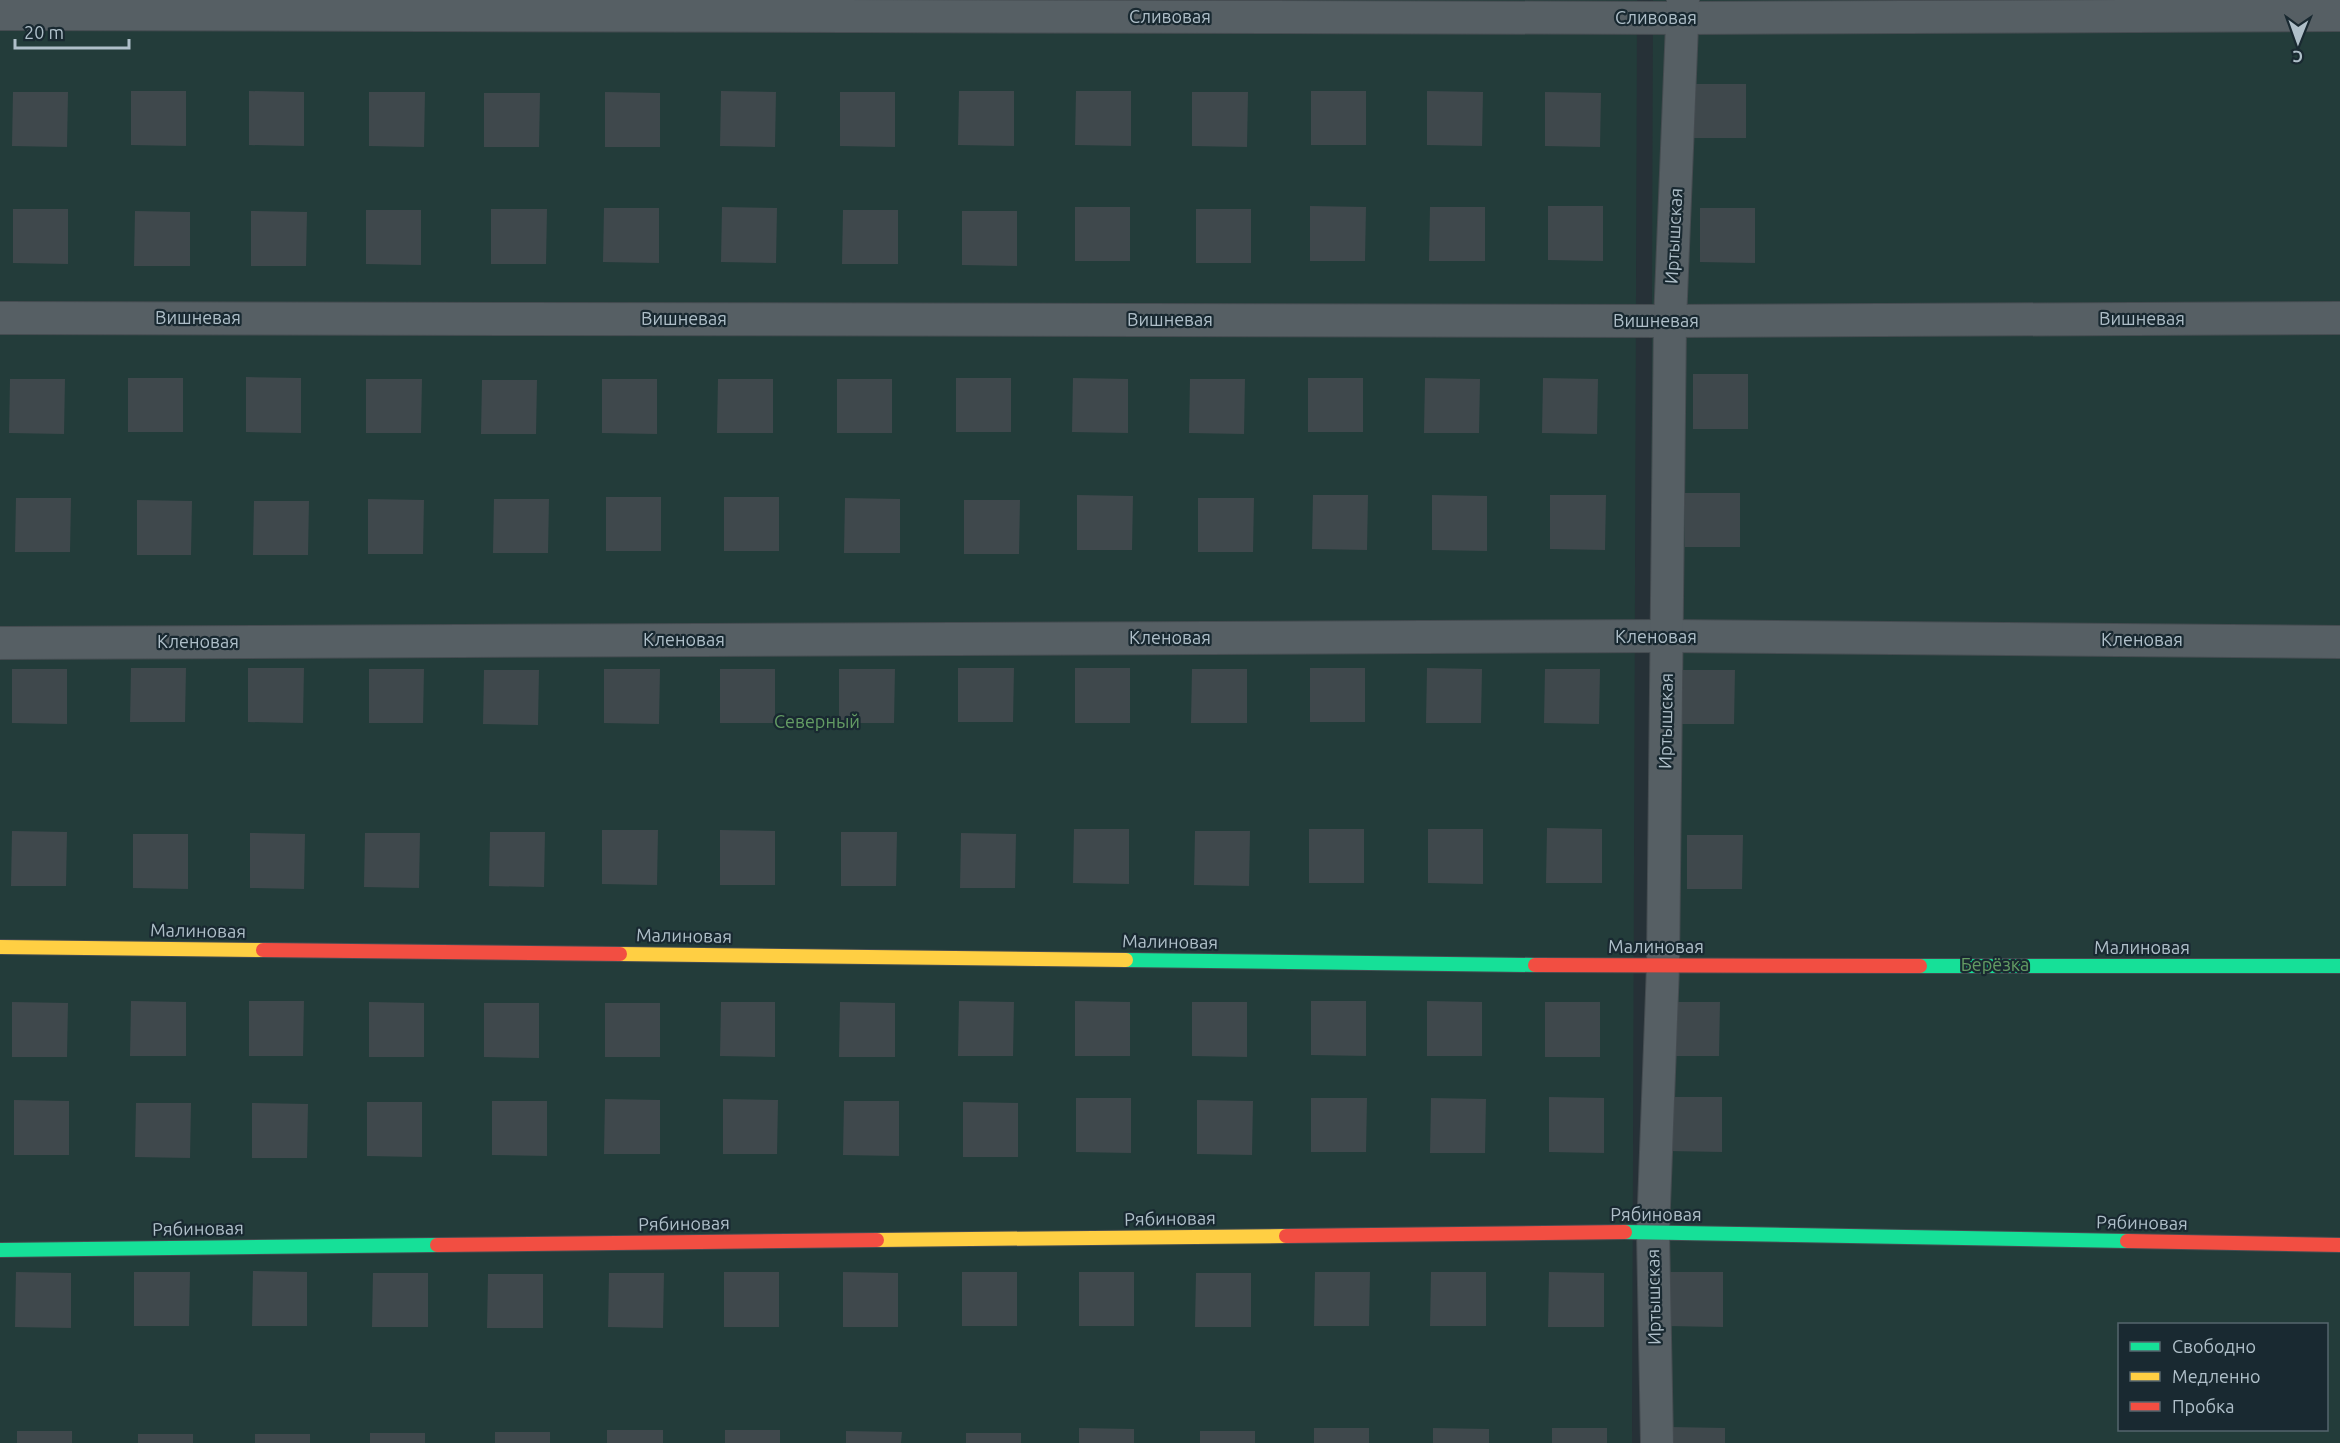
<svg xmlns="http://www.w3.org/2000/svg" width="2340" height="1443" viewBox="0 0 2340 1443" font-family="Ubuntu,sans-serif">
<rect width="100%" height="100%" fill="#263137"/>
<!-- green -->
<g fill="#233c3a" fill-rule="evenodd">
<path d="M0,0H1637L1632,1443H0Z"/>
<path d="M1653,0H2340V1443H1648ZM2120,1324H2326V1430H2120Z"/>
</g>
<!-- building -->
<g fill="#3f484c">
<path d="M1691,84H1746V138H1690Z"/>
<path d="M131,91H186V146L131,145Z"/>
<path d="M249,91L304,92V146L249,145Z"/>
<path d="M721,91L776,92L775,147L720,146Z"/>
<path d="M959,91H1014V146L958,145Z"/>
<path d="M1076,91H1131V146L1075,145Z"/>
<rect x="1311" y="91" width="55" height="54"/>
<path d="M1427,91L1483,92L1482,146L1427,145Z"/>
<path d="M13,92H68L67,147L12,146Z"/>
<path d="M369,92H425L424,147L369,146Z"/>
<path d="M605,92L660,93V147H605Z"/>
<path d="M840,92H895V147L840,146Z"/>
<path d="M1192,92H1248L1247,147L1192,146Z"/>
<path d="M1545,92L1601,93L1600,147L1545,146Z"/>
<path d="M484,93H540L539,147H484Z"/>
<path d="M1310,206L1366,207L1365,261H1310Z"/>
<path d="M1548,206H1603V261L1548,260Z"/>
<path d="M722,207L777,208L776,263L721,262Z"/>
<rect x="1075" y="207" width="55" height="54"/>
<path d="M1430,207H1485V261H1429Z"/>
<path d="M604,208H659V263L603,262Z"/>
<path d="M1700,208H1755V263L1700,262Z"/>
<path d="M13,209H68V264L13,263Z"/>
<path d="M491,209H547L546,264H491Z"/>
<rect x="1196" y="209" width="55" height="54"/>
<path d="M366,210H421V265L366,264Z"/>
<path d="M843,210H898V264H842Z"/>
<path d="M135,211L190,212V266H134Z"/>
<path d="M251,211L307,212L306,266H251Z"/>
<path d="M962,211H1017V266L962,265Z"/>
<rect x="1693" y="374" width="55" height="55"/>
<path d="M246,377L301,378V433L246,432Z"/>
<rect x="128" y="378" width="55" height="54"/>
<rect x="956" y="378" width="55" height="54"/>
<path d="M1073,378L1128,379V433L1072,432Z"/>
<rect x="1308" y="378" width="55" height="54"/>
<path d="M1425,378L1480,379L1479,433H1424Z"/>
<path d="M1543,378L1598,379L1597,434L1542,433Z"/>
<path d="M10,379H65L64,434L9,433Z"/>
<path d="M366,379H422L421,433H366Z"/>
<path d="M602,379H657V434L602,433Z"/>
<path d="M718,379H773V433H717Z"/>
<rect x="837" y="379" width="55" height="54"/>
<path d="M1190,379H1245L1244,434L1189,433Z"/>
<path d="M482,380H537L536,434H481Z"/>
<rect x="1685" y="493" width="55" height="54"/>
<path d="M1077,495L1133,496L1132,550H1077Z"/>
<path d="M1313,495H1368L1367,550L1312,549Z"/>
<path d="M1432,495L1487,496V551L1432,550Z"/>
<path d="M1550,495H1606L1605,550L1550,549Z"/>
<rect x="606" y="497" width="55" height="54"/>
<rect x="724" y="497" width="55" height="54"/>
<path d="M16,498H71L70,552H15Z"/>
<path d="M845,498L900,499V553H844Z"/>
<path d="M1198,498H1254L1253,552H1198Z"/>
<path d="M368,499L424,500L423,554H368Z"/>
<path d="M494,499H549L548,553H493Z"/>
<path d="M137,500L192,501L191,555H137Z"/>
<path d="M964,500H1020L1019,554H964Z"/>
<path d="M254,501H309L308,555H253Z"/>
<path d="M131,668H186L185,722H130Z"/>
<path d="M248,668H304L303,723L248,722Z"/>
<path d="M958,668H1014L1013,722H958Z"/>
<rect x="1075" y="668" width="55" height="55"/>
<rect x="1310" y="668" width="55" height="54"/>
<path d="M1427,668L1482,669L1481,723H1426Z"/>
<path d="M12,669H67V724L12,723Z"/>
<path d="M369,669H424L423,723H369Z"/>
<path d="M604,669H660L659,724L604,723Z"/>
<rect x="720" y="669" width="55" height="54"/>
<path d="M839,669H895L894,723H839Z"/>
<path d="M1192,669H1247V723H1191Z"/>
<path d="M1545,669H1600L1599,724L1544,723Z"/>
<path d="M484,670H539L538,725L483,724Z"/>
<path d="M1680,670H1735L1734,724H1679Z"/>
<path d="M1547,828L1602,829V883H1546Z"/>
<path d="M1074,829H1129V884L1073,883Z"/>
<rect x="1309" y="829" width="55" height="54"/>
<path d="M1428,829H1483V884L1428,883Z"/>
<path d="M602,830H658L657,885L602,884Z"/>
<path d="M720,830L775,831V885H720Z"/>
<path d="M12,831L67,832L66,886H11Z"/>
<path d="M1195,831H1250L1249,886L1194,885Z"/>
<path d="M490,832H545L544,887L489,886Z"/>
<path d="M841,832H897L896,886H841Z"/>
<path d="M250,833L305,834L304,889L250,888Z"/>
<path d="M365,833H420L419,888L364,887Z"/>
<path d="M961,833L1016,834L1015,888H960Z"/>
<path d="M133,834H188V889L133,888Z"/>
<path d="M1687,835H1743L1742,889H1687Z"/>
<path d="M131,1001L186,1002V1056H130Z"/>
<path d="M249,1001H304L303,1056H249Z"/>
<path d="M959,1001L1014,1002L1013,1056H958Z"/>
<path d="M1075,1001L1130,1002V1056H1075Z"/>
<path d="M1311,1001H1366V1056L1311,1055Z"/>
<path d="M1427,1001L1482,1002V1056H1427Z"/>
<path d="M12,1002L68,1003L67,1057H12Z"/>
<path d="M369,1002L424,1003V1057H369Z"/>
<path d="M721,1002H775V1057L720,1056Z"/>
<path d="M840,1002L895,1003V1057H839Z"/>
<path d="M1192,1002H1247V1057L1192,1056Z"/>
<rect x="1545" y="1002" width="55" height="55"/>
<path d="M1665,1002H1720L1719,1056H1664Z"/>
<path d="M484,1003H539V1058L484,1057Z"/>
<rect x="605" y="1003" width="55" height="54"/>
<path d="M1549,1097L1604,1098V1153L1549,1152Z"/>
<path d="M1667,1097H1722V1152L1667,1151Z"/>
<path d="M1076,1098H1131V1153L1076,1152Z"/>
<path d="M1311,1098H1367L1366,1152H1311Z"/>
<path d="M1431,1098L1486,1099L1485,1153H1430Z"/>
<path d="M605,1099L660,1100V1154H604Z"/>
<path d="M723,1099L778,1100L777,1154H723Z"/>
<path d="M14,1100L69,1101V1155H14Z"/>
<path d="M1197,1100L1253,1101L1252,1155L1197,1154Z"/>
<path d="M492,1101H547V1156L492,1155Z"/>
<path d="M844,1101H899V1156L843,1155Z"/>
<path d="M367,1102H422V1157L367,1156Z"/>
<path d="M963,1102L1018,1103V1157H963Z"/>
<path d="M136,1103H191L190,1158L135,1157Z"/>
<path d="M252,1103L308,1104L307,1158H252Z"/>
<path d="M253,1271L307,1272V1326H252Z"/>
<path d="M16,1272L71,1273V1328L15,1327Z"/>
<path d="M134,1272H190L189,1326H134Z"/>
<rect x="724" y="1272" width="55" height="55"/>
<path d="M843,1272L898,1273V1327H843Z"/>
<rect x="962" y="1272" width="55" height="54"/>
<rect x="1079" y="1272" width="55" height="54"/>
<path d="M1315,1272H1370L1369,1326H1314Z"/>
<path d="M1431,1272H1486V1326H1430Z"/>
<path d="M1549,1272L1604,1273V1327H1548Z"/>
<path d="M1668,1272H1723V1327L1668,1326Z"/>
<path d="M373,1273H428V1327H372Z"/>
<path d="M609,1273H664L663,1328L608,1327Z"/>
<path d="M1196,1273H1251V1327H1195Z"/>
<path d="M488,1274H543V1328H487Z"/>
<path d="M1670,1427L1725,1428V1443H1669Z"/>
<path d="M1079,1428L1134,1429V1443H1079Z"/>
<rect x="1314" y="1428" width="55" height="15"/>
<path d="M1433,1428L1489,1429V1443H1433Z"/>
<rect x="1552" y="1428" width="55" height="15"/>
<rect x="607" y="1430" width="56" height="13"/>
<rect x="725" y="1430" width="55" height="13"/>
<rect x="17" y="1431" width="55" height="12"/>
<path d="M846,1431L902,1432L901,1443H846Z"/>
<rect x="1200" y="1431" width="55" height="12"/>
<rect x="495" y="1432" width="55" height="11"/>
<rect x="370" y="1433" width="55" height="10"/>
<rect x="966" y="1433" width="55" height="10"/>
<rect x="138" y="1434" width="55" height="9"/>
<rect x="255" y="1434" width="55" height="9"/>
</g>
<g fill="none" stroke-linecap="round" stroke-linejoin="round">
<defs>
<g id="street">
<path d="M0,14L1683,18L2340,15"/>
<path d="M0,318L1670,321L2340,318"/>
<path d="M0,643L1667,636L2340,642"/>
<path d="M1657,1443L1653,1232L1663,966L1670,321L1683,0"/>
</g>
<g id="fast">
<path d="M1126,960L1535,965"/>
<path d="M1920,966H2340"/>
<path d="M1625,1232L2127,1241"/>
<path d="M0,1250L437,1245"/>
</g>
<g id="slow">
<path d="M0,947L263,950"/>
<path d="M620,954L1126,960"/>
<path d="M877,1240L1286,1236"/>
</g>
<g id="jam">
<path d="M263,950L620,954"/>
<path d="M1535,965L1920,966"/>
<path d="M1286,1236L1625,1232"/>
<path d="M2127,1241L2340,1245"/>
<path d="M437,1245L877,1240"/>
</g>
</defs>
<!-- street casing -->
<use href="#street" stroke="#454c51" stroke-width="34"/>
<!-- fast casing -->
<use href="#fast" stroke="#454c51" stroke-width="16"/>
<!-- slow casing -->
<use href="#slow" stroke="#454c51" stroke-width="16"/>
<!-- jam casing -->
<use href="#jam" stroke="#454c51" stroke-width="16"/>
<!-- street -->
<use href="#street" stroke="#565f64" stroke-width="32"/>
<!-- fast -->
<use href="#fast" stroke="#16e098" stroke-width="14"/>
<!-- slow -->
<use href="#slow" stroke="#ffcf43" stroke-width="14"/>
<!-- jam -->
<use href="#jam" stroke="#f24e42" stroke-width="14"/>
</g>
<g text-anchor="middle" stroke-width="4.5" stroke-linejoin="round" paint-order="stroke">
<!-- street labels -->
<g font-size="18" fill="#afbfc9" stroke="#192931">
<text x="1170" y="23">Сливовая</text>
<text x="1656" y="24">Сливовая</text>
<text transform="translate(1674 236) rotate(-87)" y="6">Иртышская</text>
<text x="198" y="324">Вишневая</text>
<text x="684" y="325">Вишневая</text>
<text x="2142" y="325">Вишневая</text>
<text x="1170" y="326">Вишневая</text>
<text x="1656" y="327">Вишневая</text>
<text x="1656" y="643">Кленовая</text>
<text x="1170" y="644">Кленовая</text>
<text x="684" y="646">Кленовая</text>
<text x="2142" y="646">Кленовая</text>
<text x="198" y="648">Кленовая</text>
<text transform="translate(1666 721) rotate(-89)" y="6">Иртышская</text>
<text transform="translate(198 931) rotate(1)" y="6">Малиновая</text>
<text transform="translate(684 936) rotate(1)" y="6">Малиновая</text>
<text transform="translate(1170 942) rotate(1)" y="6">Малиновая</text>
<text x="1656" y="953">Малиновая</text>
<text x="2142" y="954">Малиновая</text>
<text x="1656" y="1221">Рябиновая</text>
<text transform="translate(1170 1219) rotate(-1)" y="6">Рябиновая</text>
<text transform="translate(2142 1223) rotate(1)" y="6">Рябиновая</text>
<text transform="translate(684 1224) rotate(-1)" y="6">Рябиновая</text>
<text transform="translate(198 1229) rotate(-1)" y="6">Рябиновая</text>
<text transform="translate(1654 1297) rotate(-91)" y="6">Иртышская</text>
</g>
<!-- park labels -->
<g font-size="18" fill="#649c64" stroke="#192931">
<text x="817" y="728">Северный</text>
<text x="1995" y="971">Берёзка</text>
</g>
</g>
<!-- legend -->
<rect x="2118" y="1323" width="210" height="108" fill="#192931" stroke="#55656e" stroke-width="1.5"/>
<rect x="2130" y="1342" width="30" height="9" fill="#16e098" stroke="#55656e" stroke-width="1.5"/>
<text x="2172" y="1353" font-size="18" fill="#afbfc9">Свободно</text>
<rect x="2130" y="1372" width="30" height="9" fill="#ffcf43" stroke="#55656e" stroke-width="1.5"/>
<text x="2172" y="1383" font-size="18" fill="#afbfc9">Медленно</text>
<rect x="2130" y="1402" width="30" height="9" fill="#f24e42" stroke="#55656e" stroke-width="1.5"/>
<text x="2172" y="1413" font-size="18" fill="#afbfc9">Пробка</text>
<!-- north arrow -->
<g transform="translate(2298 42) rotate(181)" stroke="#192931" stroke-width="4.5" paint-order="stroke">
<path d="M0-4.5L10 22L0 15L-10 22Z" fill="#afbfc9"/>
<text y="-9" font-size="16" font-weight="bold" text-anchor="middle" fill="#afbfc9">С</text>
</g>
<!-- scale -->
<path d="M15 39v9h114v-9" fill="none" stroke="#afbfc9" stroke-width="3"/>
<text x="24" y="39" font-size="18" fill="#afbfc9" stroke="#192931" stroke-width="4.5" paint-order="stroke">20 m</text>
</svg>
